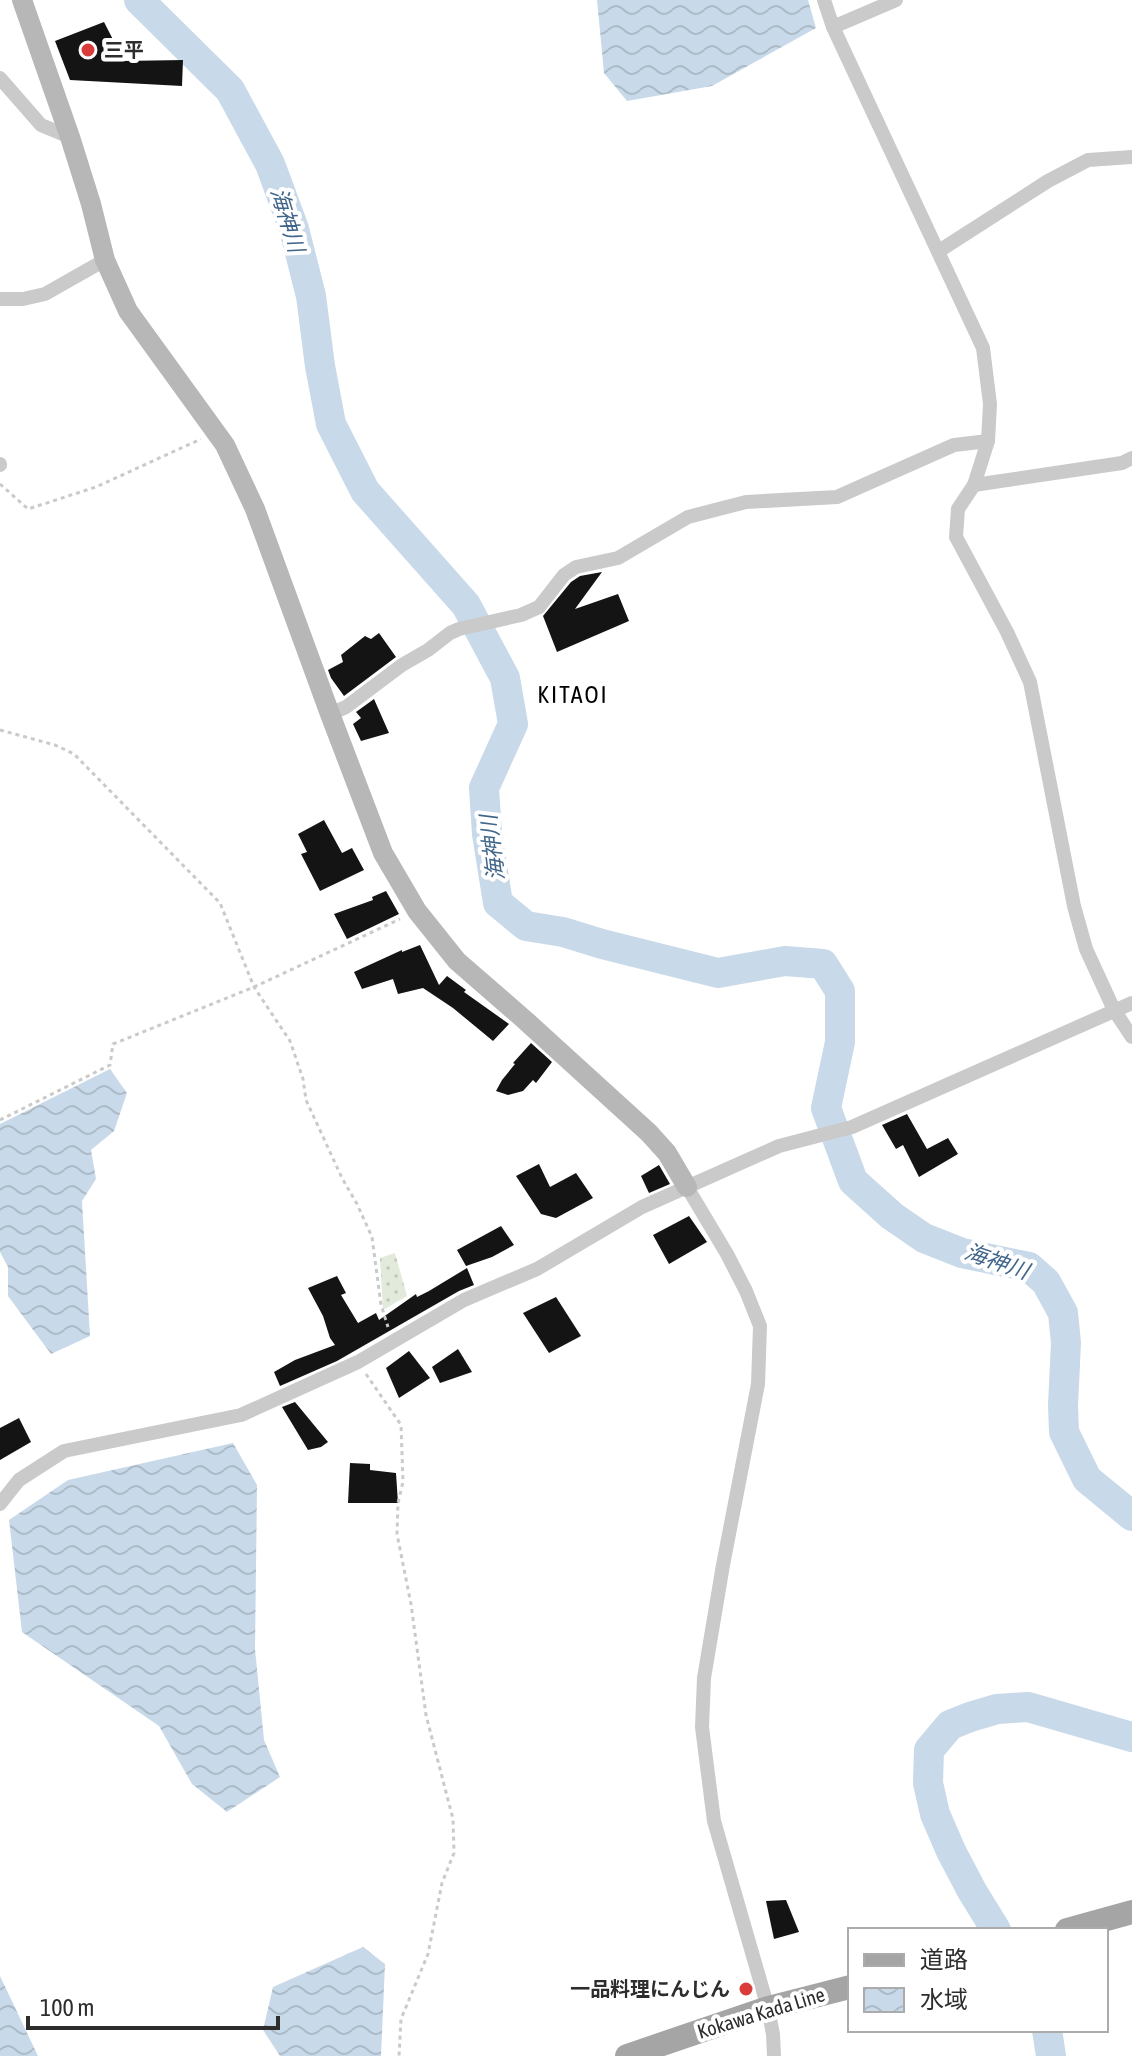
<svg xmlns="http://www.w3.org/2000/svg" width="1132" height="2056" viewBox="0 0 1132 2056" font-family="'Asap Condensed','Noto Sans JP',sans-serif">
<defs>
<pattern id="grass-dots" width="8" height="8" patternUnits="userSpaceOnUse" patternTransform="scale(2)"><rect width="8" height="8" fill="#e2eadb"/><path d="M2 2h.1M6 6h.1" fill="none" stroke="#c2c9bc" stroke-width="1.8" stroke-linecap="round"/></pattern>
<pattern id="water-waves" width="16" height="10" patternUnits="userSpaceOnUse" patternTransform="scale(2)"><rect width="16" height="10" fill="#c8d9e9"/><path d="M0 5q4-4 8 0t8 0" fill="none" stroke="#acbbc8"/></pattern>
</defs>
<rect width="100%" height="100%" fill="#fff"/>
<!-- grass -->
<path fill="url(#grass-dots)" d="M395,1253L407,1296L383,1310L380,1258Z"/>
<!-- water -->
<g fill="url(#water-waves)">
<path d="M597,0H808L816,28L712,86L627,101L604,73Z"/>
<path d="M110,1069L127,1093L114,1131L91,1150L96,1179L82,1201L90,1336L51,1354L8,1296V1267L0,1252V1124Z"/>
<path d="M233,1443L257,1485L255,1649L264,1740L280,1777L227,1812L192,1784L159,1726L22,1632L9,1520L68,1480Z"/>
<path d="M363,1947L385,1964L381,2056H280L263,2030L273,1987Z"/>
<path d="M0,1976L38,2056H0Z"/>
</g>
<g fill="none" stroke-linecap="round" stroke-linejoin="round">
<!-- river -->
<g stroke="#c8d9e9" stroke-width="30">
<path d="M139,0L230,90L270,164L294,229L311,296L320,366L331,424L365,491L466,605L505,678L513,724L484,788L487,834L498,903L526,926L563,932L602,944L718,973L785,961L823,964L840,991V1042L826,1108L853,1181L892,1216L924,1238L962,1253L1029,1267L1046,1282L1063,1313L1066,1343L1063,1405L1064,1432L1087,1479L1132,1516"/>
<path d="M996,1930L972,1891L951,1851L935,1814L928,1783L929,1750L950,1725L970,1717L997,1709L1028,1707L1132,1737"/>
<path d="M1047,2030L1051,2056"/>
</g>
</g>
<!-- building -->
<g fill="#141414">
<path d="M104,22L124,61L183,60L182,86L70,80L55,41Z"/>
<path d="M602,572L575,609L618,594L629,621L557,652L543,616L571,582L580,576Z"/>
<path d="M379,633L396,657L344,696L331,678L328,670L343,662L341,655L365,636L371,639Z"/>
<path d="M374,699L389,733L361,741L353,724L361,718L356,712Z"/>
<path d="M324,820L342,853L352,848L364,870L320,891L301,854L307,852L298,834Z"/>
<path d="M386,891L399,914L347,939L334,914L373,900L372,897Z"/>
<path d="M420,945L439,985L447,976L466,990L464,992L509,1024L493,1041L453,1008L423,988L398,994L393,979L362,989L354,972L402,950V952Z"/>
<path d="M531,1043L552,1062L536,1083L533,1080L523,1091L508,1095L496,1091L502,1080L515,1064L513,1063Z"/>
<path d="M907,1114L927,1149L948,1138L958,1154L919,1177L903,1145L896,1149L882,1125Z"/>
<path d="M539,1164L550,1187L576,1173L593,1198L556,1218L541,1214L516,1176Z"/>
<path d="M659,1165L670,1184L649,1193L641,1176Z"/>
<path d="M689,1216L707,1242L669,1264L653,1235Z"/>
<path d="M501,1226L514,1245L492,1257L466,1266L457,1250Z"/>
<path d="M467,1268L474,1285L459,1291L337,1361L280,1386L274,1372L295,1360L335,1345L330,1338L323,1316L308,1288L337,1276L346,1293L341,1295L358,1323L376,1313L379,1320L416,1294L417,1297L429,1291Z"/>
<path d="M556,1297L581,1336L549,1353L523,1313Z"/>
<path d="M458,1349L472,1372L440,1383L432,1367Z"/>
<path d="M409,1351L430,1378L399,1398L386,1368Z"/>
<path d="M295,1402L328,1442L321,1447L308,1450L282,1407Z"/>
<path d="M19,1418L31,1442L0,1460V1428Z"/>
<path d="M350,1463L370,1464V1470L396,1473L398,1503H348Z"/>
<path d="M786,1900L799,1932L774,1939L766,1901Z"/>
</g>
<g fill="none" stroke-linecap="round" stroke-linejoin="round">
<!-- path -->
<g stroke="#cacaca" stroke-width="3" stroke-dasharray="4 4" stroke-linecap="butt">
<path d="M0,484L28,509L96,487L201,439"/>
<path d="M0,730L55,745L74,754L220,903L254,987L290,1041L303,1079L306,1100L342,1178L357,1204L372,1237L381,1305L388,1327"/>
<path d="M0,1120L110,1065L113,1044L254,987L400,919"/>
<path d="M366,1374L401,1425L403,1482L398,1503L397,1534L411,1604L426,1715L453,1819L454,1853L442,1883L428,1954L401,2019L399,2056"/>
</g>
<!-- street -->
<g stroke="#cacaca" stroke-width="14">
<path d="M824,0L833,27L983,348L990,404L988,441L974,485L958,509L956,537L1007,632L1030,682L1074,906L1086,949L1114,1010L1132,1037"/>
<path d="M833,27L896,0"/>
<path d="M0,78L41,125L70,137"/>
<path d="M939,251L1048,181L1088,160L1132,157"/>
<path d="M0,299H23L45,294L105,260"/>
<path d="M0,464V465"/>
<path d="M974,485L1122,463L1132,458"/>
<path d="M330,714L346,707L402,665L428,650L450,633L459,629L521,615L539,607L564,575L576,567L618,558L688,517L746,502L837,497L954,445L988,441"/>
<path d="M687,1187L727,1254L746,1291L760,1326L758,1384L723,1565L704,1678L702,1727L714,1821L768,2008L773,2034L774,2056"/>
<path d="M0,1504L19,1480L64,1451L241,1415L358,1362L464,1300L537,1269L642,1207L779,1146L852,1127L1132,1003"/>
</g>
<!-- secondary -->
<path stroke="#b7b7b7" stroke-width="20" d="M22,0L70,137L91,204L105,260L128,311L225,445L255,509L330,714L383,853L417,911L457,961L526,1021L649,1133L667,1153L687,1187"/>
<!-- primary -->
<g stroke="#a5a5a5" stroke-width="24">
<path d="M1067,1930L1132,1912"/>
<path d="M627,2056L768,2008L850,1987"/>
</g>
</g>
<!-- markers -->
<g fill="#da3d39" stroke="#fff" stroke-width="3">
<circle cx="88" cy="50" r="8"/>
<circle cx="746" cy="1989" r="8"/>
</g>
<g text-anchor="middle" stroke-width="8" stroke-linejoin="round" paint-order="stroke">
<!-- poi labels -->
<g font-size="20" font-weight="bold" fill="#2d2d2d" stroke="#fff" text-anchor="start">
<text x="104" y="57">三平</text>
<text x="730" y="1996" text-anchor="end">一品料理にんじん</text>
</g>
<!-- street labels -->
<g font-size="20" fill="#2d2d2d" stroke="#fff">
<text transform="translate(761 2013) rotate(-17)" y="7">Kokawa Kada Line</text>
</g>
<!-- water labels -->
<g font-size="22" font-style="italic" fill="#41668a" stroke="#fff">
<text transform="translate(288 220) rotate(73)" y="8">海神川</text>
<text transform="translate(492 848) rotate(-97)" y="8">海神川</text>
<text transform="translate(997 1261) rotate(19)" y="8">海神川</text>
</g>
<!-- quarter labels -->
<g font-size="24" letter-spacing="2" fill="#000" stroke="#fff">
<text x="573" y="703">KITAOI</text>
</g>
</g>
<!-- legend -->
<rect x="848" y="1928" width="260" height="104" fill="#ffffff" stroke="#ababab" stroke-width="2"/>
<rect x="864" y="1954" width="40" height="12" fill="#a5a5a5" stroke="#ababab" stroke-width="2"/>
<text x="920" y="1968" font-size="24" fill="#2d2d2d">道路</text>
<rect x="864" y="1988" width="40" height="24" fill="url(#water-waves)" stroke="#ababab" stroke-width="2"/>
<text x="920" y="2008" font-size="24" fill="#2d2d2d">水域</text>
<!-- scale -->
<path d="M28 2016v12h250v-12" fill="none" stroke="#2d2d2d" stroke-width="4"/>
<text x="40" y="2016" font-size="24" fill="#2d2d2d" stroke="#ffffff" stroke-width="6" paint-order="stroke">100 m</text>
</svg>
